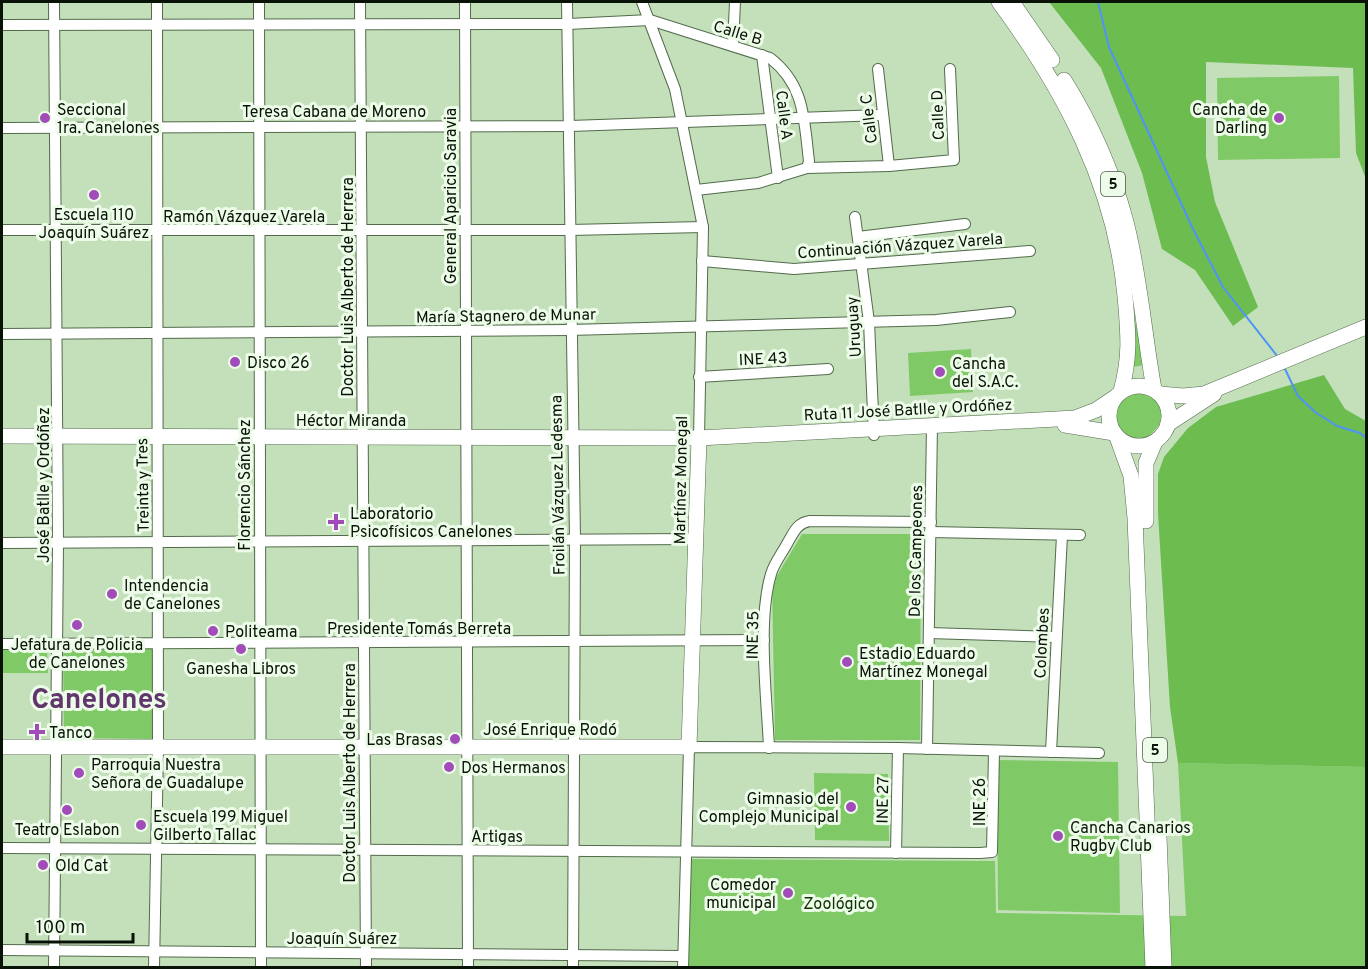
<svg xmlns="http://www.w3.org/2000/svg" width="1368" height="969" viewBox="0 0 1368 969" font-family="Overpass,sans-serif">
<rect width="100%" height="100%" fill="#c3e0ba"/>
<!-- green -->
<g fill="#80c967">
<path d="M1339,76L1340,158L1218,160L1217,78Z"/>
<path d="M1131,300L1144,365L1133,367Z"/>
<path d="M971,349L973,392L910,396L908,353Z"/>
<path d="M1144,392C1162,396 1163,408 1160,423C1124,477 1090,396 1144,392Z"/>
<path d="M802,534H921L920,740H775L772,584Z"/>
<path d="M2,648H47L48,673H2Z"/>
<path d="M152,648L154,739L64,738L63,650Z"/>
<path d="M997,760L1118,762L1120,913L998,910Z"/>
<path d="M1178,763L1366,767V967L686,968L689,859L995,861L996,913L1186,916Z"/>
<path d="M814,773L888,774L889,841L815,840Z"/>
</g>
<!-- forest -->
<g fill="#6cbc50">
<path d="M1049,2H1366V179L1356,153L1353,68L1206,62V157L1215,202L1258,307L1233,326L1195,270L1162,249L1142,173L1101,68Z"/>
<path d="M1324,375L1345,409L1366,421V767L1178,763L1170,707L1158,514V474L1164,457L1188,428L1216,407Z"/>
</g>
<g fill="none" stroke-linecap="round" stroke-linejoin="round">
<!-- stream -->
<g stroke="#5093f7" stroke-width="2">
<path d="M1098,2L1109,47L1193,229L1223,287L1278,357"/>
<path d="M1284,367L1298,396L1315,412L1337,426L1360,433L1366,438"/>
</g>
<defs>
<g id="minor">
<path d="M54,2L58,543L54,968"/>
<path d="M259,2L261,968"/>
<path d="M360,2L366,968"/>
<path d="M465,2L468,968"/>
<path d="M567,2L575,539L573,968"/>
<path d="M642,2L675,89L703,227L699,438"/>
<path d="M2,25L568,24L650,20L770,58C805,85 804,120 809,161L807,168"/>
<path d="M733,46L735,2"/>
<path d="M762,55L778,178"/>
<path d="M878,69L889,166"/>
<path d="M2,128L570,126L882,115"/>
<path d="M696,190L758,183L807,168L889,166L954,160L950,69"/>
<path d="M855,217L869,322L874,435"/>
<path d="M2,230H570L703,227"/>
<path d="M858,237L965,224"/>
<path d="M702,261L794,269L1030,251"/>
<path d="M2,334L570,330L936,320L1010,312"/>
<path d="M699,377L828,369"/>
<path d="M930,532L1080,535"/>
<path d="M2,543L696,539"/>
<path d="M929,633L1056,637"/>
<path d="M2,644L764,640"/>
<path d="M769,748C767,699 757,621 771,574C774,563 783,552 788,542C794,532 797,523 810,521L931,522"/>
<path d="M927,749L932,425"/>
<path d="M1051,752L1062,535"/>
<path d="M2,848L980,853L992,852L994,751"/>
<path d="M896,853L898,748"/>
<path d="M2,950L683,956"/>
<path d="M154,968L158,747L157,2"/>
<path d="M683,968L689,747L898,748L1099,753"/>
</g>
<g id="highway">
<path d="M999,2C1064,90 1115,185 1125,296C1128,332 1131,355 1121,391"/>
<path d="M1012,2L1052,60"/>
<path d="M1064,80C1091,123 1113,173 1126,222C1140,276 1144,334 1154,389"/>
<circle cx="1139" cy="416" r="30"/>
<path d="M1160,394L1183,396L1204,394L1366,327"/>
<path d="M1168,424L1214,394"/>
<path d="M1065,425L1114,433"/>
<path d="M2,436L699,438L1075,418L1096,410L1114,398"/>
<path d="M1117,437L1131,476L1135,518L1153,968"/>
<path d="M1146,521V463L1155,442"/>
<path d="M2,747H689L699,438"/>
<path d="M1159,836L1164,968"/>
</g>
</defs>
<!-- minor casing -->
<use href="#minor" stroke="#526b4b" stroke-width="12"/>
<!-- highway casing -->
<use href="#highway" stroke="#526b4b" stroke-width="16"/>
<!-- minor -->
<use href="#minor" stroke="#fff" stroke-width="10"/>
<!-- highway -->
<use href="#highway" stroke="#fff" stroke-width="15"/>
</g>
<!-- markers -->
<g fill="#a14cb9" stroke="#edfce9" stroke-width="2">
<circle cx="45" cy="118" r="6"/>
<circle cx="1279" cy="118" r="6"/>
<circle cx="94" cy="195" r="6"/>
<circle cx="235" cy="362" r="6"/>
<circle cx="940" cy="372" r="6"/>
<path d="M333 513h6v6h6v6h-6v6h-6v-6h-6v-6h6z"/>
<circle cx="112" cy="594" r="6"/>
<circle cx="77" cy="625" r="6"/>
<circle cx="213" cy="631" r="6"/>
<circle cx="241" cy="649" r="6"/>
<circle cx="847" cy="662" r="6"/>
<path d="M34 723h6v6h6v6h-6v6h-6v-6h-6v-6h6z"/>
<circle cx="455" cy="739" r="6"/>
<circle cx="449" cy="767" r="6"/>
<circle cx="79" cy="773" r="6"/>
<circle cx="851" cy="807" r="6"/>
<circle cx="67" cy="810" r="6"/>
<circle cx="141" cy="825" r="6"/>
<circle cx="1058" cy="836" r="6"/>
<circle cx="43" cy="865" r="6"/>
<circle cx="788" cy="893" r="6"/>
</g>
<g text-anchor="middle" stroke-width="6" stroke-linejoin="round" paint-order="stroke">
<!-- shield labels -->
<g fill="#edfce9" stroke="#4d584a" stroke-width="1.5">
<rect x="1101" y="172" width="24" height="24" rx="4.5"/>
<rect x="1143" y="738" width="24" height="24" rx="4.5"/>
</g>
<g font-size="15" font-weight="bold" fill="#081206">
<text x="1113" y="189">5</text>
<text x="1155" y="755">5</text>
</g>
<!-- street labels -->
<g font-size="16" fill="#081206" stroke="#edfce9">
<text transform="translate(738 32) rotate(17)" y="6">Calle B</text>
<text x="334" y="117">Teresa Cabana de Moreno</text>
<text transform="translate(785 115) rotate(83)" y="6">Calle A</text>
<text transform="translate(937 115) rotate(-92)" y="6">Calle D</text>
<text transform="translate(868 119) rotate(-97)" y="6">Calle C</text>
<text transform="translate(450 196) rotate(-90)" y="6">General Aparicio Saravia</text>
<text x="244" y="222">Ramón Vázquez Varela</text>
<text transform="translate(900 245) rotate(-4)" y="6">Continuación Vázquez Varela</text>
<text transform="translate(347 287) rotate(-90)" y="6">Doctor Luis Alberto de Herrera</text>
<text transform="translate(506 315) rotate(-1)" y="6">María Stagnero de Munar</text>
<text transform="translate(853 327) rotate(-94)" y="6">Uruguay</text>
<text transform="translate(763 358) rotate(-3)" y="6">INE 43</text>
<text transform="translate(908 409) rotate(-3)" y="6">Ruta 11 José Batlle y Ordóñez</text>
<text x="351" y="426">Héctor Miranda</text>
<text transform="translate(680 480) rotate(-89)" y="6">Martínez Monegal</text>
<text transform="translate(43 485) rotate(-90)" y="6">José Batlle y Ordóñez</text>
<text transform="translate(142 485) rotate(-91)" y="6">Treinta y Tres</text>
<text transform="translate(244 485) rotate(-90)" y="6">Florencio Sánchez</text>
<text transform="translate(557 485) rotate(-91)" y="6">Froilán Vázquez Ledesma</text>
<text transform="translate(915 551) rotate(-89)" y="6">De los Campeones</text>
<text x="419" y="634">Presidente Tomás Berreta</text>
<text transform="translate(752 635) rotate(-89)" y="6">INE 35</text>
<text transform="translate(1041 643) rotate(-87)" y="6">Colombes</text>
<text x="550" y="735">José Enrique Rodó</text>
<text transform="translate(349 773) rotate(-90)" y="6">Doctor Luis Alberto de Herrera</text>
<text transform="translate(882 800) rotate(-89)" y="6">INE 27</text>
<text transform="translate(979 802) rotate(-90)" y="6">INE 26</text>
<text x="497" y="842">Artigas</text>
<text x="342" y="944">Joaquín Suárez</text>
</g>
<!-- poi labels -->
<g font-size="16" fill="#081206" stroke="#edfce9" text-anchor="start">
<text x="57" y="115">Seccional<tspan x="57" dy="18">1ra. Canelones</tspan></text>
<text x="1267" y="115" text-anchor="end">Cancha de<tspan x="1267" dy="18">Darling</tspan></text>
<text x="94" y="220" text-anchor="middle">Escuela 110<tspan x="94" dy="18">Joaquín Suárez</tspan></text>
<text x="247" y="368">Disco 26</text>
<text x="952" y="369">Cancha<tspan x="952" dy="18">del S.A.C.</tspan></text>
<text x="350" y="519">Laboratorio<tspan x="350" dy="18">Psicofísicos Canelones</tspan></text>
<text x="124" y="591">Intendencia<tspan x="124" dy="18">de Canelones</tspan></text>
<text x="225" y="637">Politeama</text>
<text x="77" y="650" text-anchor="middle">Jefatura de Policia<tspan x="77" dy="18">de Canelones</tspan></text>
<text x="859" y="659">Estadio Eduardo<tspan x="859" dy="18">Martínez Monegal</tspan></text>
<text x="241" y="674" text-anchor="middle">Ganesha Libros</text>
<text x="49" y="738">Tanco</text>
<text x="443" y="745" text-anchor="end">Las Brasas</text>
<text x="91" y="770">Parroquia Nuestra<tspan x="91" dy="18">Señora de Guadalupe</tspan></text>
<text x="461" y="773">Dos Hermanos</text>
<text x="839" y="804" text-anchor="end">Gimnasio del<tspan x="839" dy="18">Complejo Municipal</tspan></text>
<text x="153" y="822">Escuela 199 Miguel<tspan x="153" dy="18">Gilberto Tallac</tspan></text>
<text x="1070" y="833">Cancha Canarios<tspan x="1070" dy="18">Rugby Club</tspan></text>
<text x="67" y="835" text-anchor="middle">Teatro Eslabon</text>
<text x="55" y="871">Old Cat</text>
<text x="776" y="890" text-anchor="end">Comedor<tspan x="776" dy="18">municipal</tspan></text>
</g>
<!-- park labels -->
<g font-size="16" fill="#123206" stroke="#edfce9">
<text x="839" y="909">Zoológico</text>
</g>
<!-- town labels -->
<g font-size="28" font-weight="bold" fill="#60366c" stroke="#edfce9">
<text x="99" y="708">Canelones</text>
</g>
</g>
<!-- border -->
<rect width="1368" height="969" fill="none" stroke="#081206" stroke-width="6"/>
<!-- scale -->
<path d="M27 933v9h106v-9" fill="none" stroke="#081206" stroke-width="3"/>
<text x="36" y="933" font-size="18" fill="#081206" stroke="#edfce9" stroke-width="4.5" paint-order="stroke">100 m</text>
</svg>
